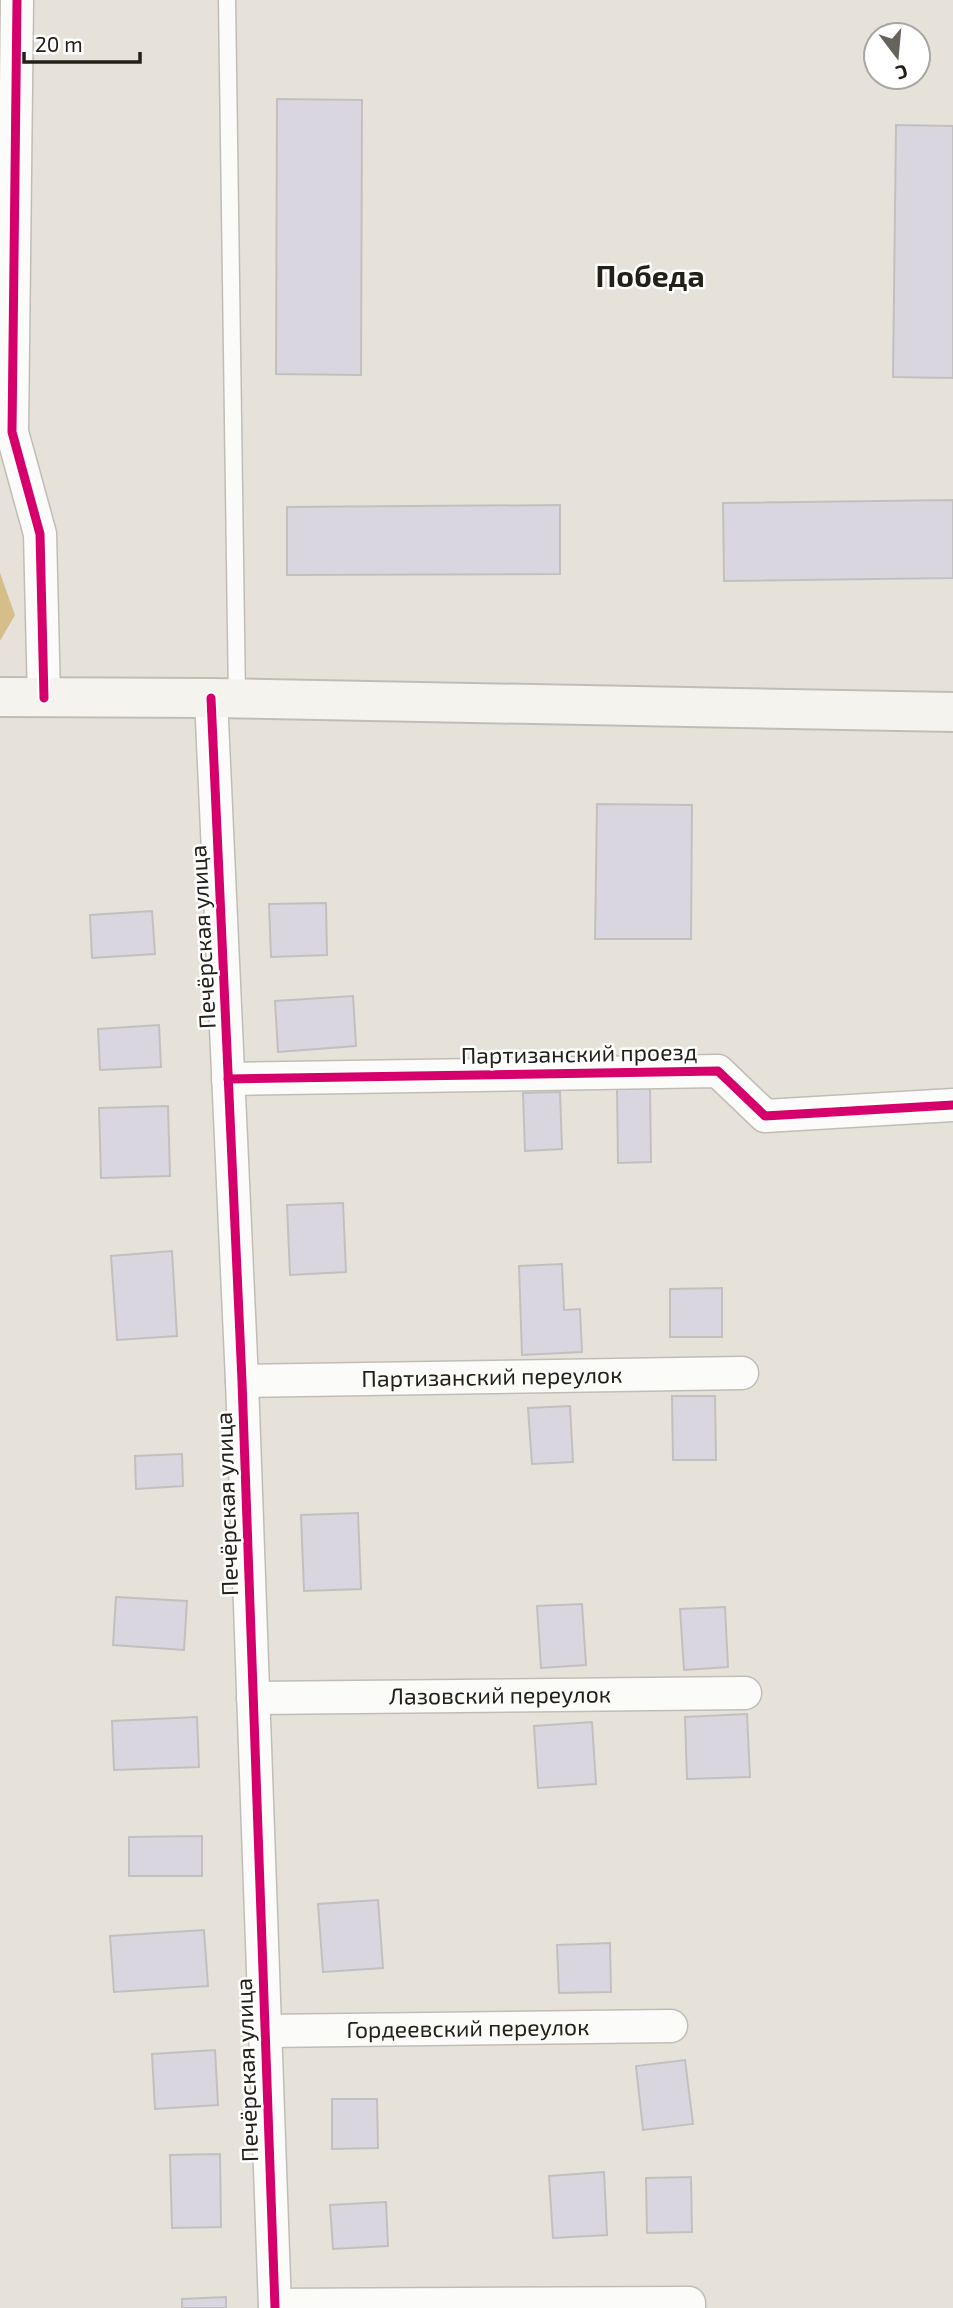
<svg xmlns="http://www.w3.org/2000/svg" width="953" height="2308" viewBox="0 0 953 2308" font-family="'Exo 2',sans-serif">
<style>
.forest{fill:#d6be8a}
.building{fill:#d9d6df;stroke:#c2c0bf;stroke-width:2}
.lines{fill:none;stroke-linecap:round;stroke-linejoin:round}
.service-casing{stroke:#c1bdb6;stroke-width:19}
.minor-casing{stroke:#c1bdb6;stroke-width:35}
.secondary-casing{stroke:#c1bdb6;stroke-width:42}
.service{stroke:#fbfbf9;stroke-width:16}
.minor{stroke:#fbfbf9;stroke-width:32}
.secondary{stroke:#f4f3ed;stroke-width:38}
.cycleway-casing{stroke:#fff;stroke-width:13}
.cycleway{stroke:#d6006c;stroke-width:9}
.labels{text-anchor:middle;stroke-width:5;stroke-linejoin:round;paint-order:stroke}
.street-label{font-size:23px;fill:#23201a;stroke:#fff}
.district-label{font-size:30px;font-weight:bold;fill:#23201a;stroke:#fff}
</style>
<rect width="100%" height="100%" fill="#e6e2d9"/>
<path class="forest" d="M0,573L15,615L0,641Z"/>
<g class="building">
<path d="M277,99L362,100L361,375L276,374Z"/>
<path d="M896,125L953,126V378L893,377Z"/>
<path d="M953,500V578L724,581L723,503Z"/>
<path d="M560,505V574L287,575V507Z"/>
<path d="M597,804L692,805L691,939H595Z"/>
<path d="M326,903L327,955L271,957L269,904Z"/>
<path d="M152,911L155,954L92,958L90,915Z"/>
<path d="M353,996L356,1046L278,1052L275,1001Z"/>
<path d="M159,1025L161,1067L100,1070L98,1029Z"/>
<path d="M650,1088L651,1162L618,1163L617,1089Z"/>
<path d="M560,1092L562,1149L525,1151L523,1093Z"/>
<path d="M168,1106L170,1176L101,1178L99,1108Z"/>
<path d="M343,1203L346,1272L290,1275L287,1205Z"/>
<path d="M172,1251L177,1336L117,1340L111,1256Z"/>
<path d="M562,1264L564,1310L580,1309L582,1352L522,1355L519,1266Z"/>
<path d="M722,1288V1337H670V1289Z"/>
<path d="M672,1396H715L716,1460H673Z"/>
<path d="M570,1406L573,1462L532,1464L528,1408Z"/>
<path d="M182,1454L183,1486L136,1489L135,1456Z"/>
<path d="M358,1513L361,1589L304,1591L301,1515Z"/>
<path d="M116,1597L187,1601L184,1650L113,1645Z"/>
<path d="M582,1604L586,1665L541,1668L537,1606Z"/>
<path d="M725,1607L728,1667L684,1670L680,1609Z"/>
<path d="M747,1714L750,1777L687,1779L685,1717Z"/>
<path d="M197,1717L199,1767L114,1770L112,1721Z"/>
<path d="M592,1722L596,1784L538,1788L534,1726Z"/>
<path d="M202,1836V1876H129V1837Z"/>
<path d="M378,1900L383,1968L323,1972L318,1904Z"/>
<path d="M204,1930L208,1986L114,1992L110,1936Z"/>
<path d="M610,1943L611,1992L559,1993L557,1945Z"/>
<path d="M215,2050L218,2105L155,2109L152,2054Z"/>
<path d="M685,2060L693,2124L643,2130L636,2066Z"/>
<path d="M332,2099H377L378,2148L332,2149Z"/>
<path d="M220,2154L221,2227L172,2228L170,2155Z"/>
<path d="M604,2172L607,2235L553,2238L549,2176Z"/>
<path d="M691,2177L692,2232L647,2233L646,2178Z"/>
<path d="M386,2202L388,2246L333,2249L330,2205Z"/>
<path d="M226,2297V2308H182V2299Z"/>
</g>
<g class="lines">
<g class="service-casing">
<path id="service" d="M227,0L237,700"/>
</g>
<g class="minor-casing">
<g id="minor">
<path d="M17,0L12,432L40,534L44,698"/>
<path d="M211,698L242,1381L275,2308"/>
<path d="M228,1079L718,1071L765,1116L953,1105"/>
<path id="s1" d="M242,1381L742,1373"/>
<path id="s2" d="M253,1698L745,1693"/>
<path id="s3" d="M265,2031L671,2026"/>
<path d="M275,2305L689,2303V2308"/>
</g>
</g>
<g class="secondary-casing">
<path id="secondary" d="M0,697L211,698L953,712"/>
</g>
<use href="#service" class="service"/>
<use href="#minor" class="minor"/>
<use href="#secondary" class="secondary"/>
<g class="cycleway-casing">
<g id="cycleway">
<path d="M17,0L12,432L40,534L44,698"/>
<path d="M211,698L242,1381L275,2308"/>
<path d="M228,1079L718,1071L765,1116L953,1105"/>
</g>
</g>
<use href="#cycleway" class="cycleway"/>
</g>
<g class="labels">
<g class="street-label">
<text transform="translate(203 937) rotate(-93)" y="8">Печёрская улица</text>
<text transform="translate(579 1054) rotate(-1)" y="8">Партизанский проезд</text>
<text dy="8" stroke="none"><textPath href="#s1" startOffset="250">Партизанский переулок</textPath></text>
<text transform="translate(227 1504) rotate(-92)" y="8">Печёрская улица</text>
<text dy="8" stroke="none"><textPath href="#s2" startOffset="247">Лазовский переулок</textPath></text>
<text dy="8" stroke="none"><textPath href="#s3" startOffset="203">Гордеевский переулок</textPath></text>
<text transform="translate(247 2070) rotate(-92)" y="8">Печёрская улица</text>
</g>
<g class="district-label">
<text x="650" y="287">Победа</text>
</g>
</g>
<g transform="translate(897 56) rotate(164)"><circle r="33" fill="#ffffff" stroke="#a7a6a3" stroke-width="2"/>
<path d="M0-5L12 26L0 18L-12 26Z" fill="#67645d"/>
<text y="-10" font-size="19" font-weight="bold" text-anchor="middle" fill="#23201a">С</text>
</g>
<path d="M24 52v10h116v-10" fill="none" stroke="#23201a" stroke-width="3.5"/>
<text x="35" y="52" font-size="21" fill="#23201a" stroke="#ffffff" stroke-width="5" paint-order="stroke">20 m</text>
</svg>
